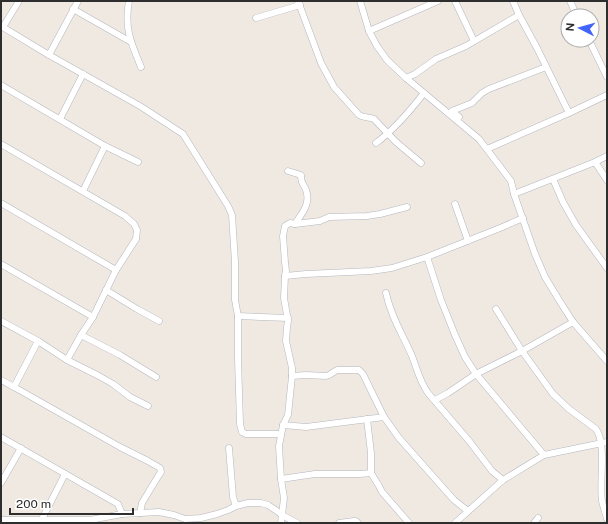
<svg xmlns="http://www.w3.org/2000/svg" width="608" height="524" viewBox="0 0 608 524" font-family="'Public Sans',sans-serif">
<style>
.lines{fill:none;stroke-linecap:round;stroke-linejoin:round}
.minor-casing{stroke:#b4b7c1;stroke-width:7}
.minor{stroke:#fff;stroke-width:6}
</style>
<rect width="100%" height="100%" fill="#efe9e1"/>
<g class="lines">
<g class="minor-casing">
<g id="minor">
<path d="M129,1C124,28 131,43 141,67"/>
<path d="M298,1L321,63L334,87L359,115C364,118 369,117 374,119L396,142L421,163"/>
<path d="M360,1L369,31L377,46L387,60L406,78L479,139L511,181L514,194L535,254L545,277L559,300L573,322L607,361"/>
<path d="M455,1L474,41"/>
<path d="M513,1L519,15L537,48L569,113"/>
<path d="M570,1L577,16"/>
<path d="M73,9L131,42"/>
<path d="M256,18L300,5"/>
<path d="M1,26L49,55L140,106L183,134L228,206L232,215L235,262V300L238,316V359L240,424L242,432L246,434H281"/>
<path d="M3,27L19,1"/>
<path d="M369,31L438,1"/>
<path d="M589,40L607,77"/>
<path d="M49,55L78,1"/>
<path d="M406,78L415,74L436,59L466,46L519,15"/>
<path d="M1,85L105,146L138,162"/>
<path d="M459,117L452,111L472,103L482,93L489,89L546,67"/>
<path d="M60,119L83,74"/>
<path d="M376,143C395,129 410,111 424,93"/>
<path d="M1,144L125,216L134,224L137,230L136,239L116,270L93,317L81,335L67,360"/>
<path d="M487,149L569,113L607,95"/>
<path d="M595,162L607,180"/>
<path d="M288,171L301,175C301,185 303,182 306,190C311,204 302,213 295,224"/>
<path d="M553,179L563,202L576,225L607,268"/>
<path d="M83,191L105,146"/>
<path d="M514,194L595,162L607,156"/>
<path d="M1,203L116,270"/>
<path d="M455,204L468,241"/>
<path d="M427,257L441,300L455,335L465,357L476,374L544,455"/>
<path d="M1,264L93,317"/>
<path d="M285,276L306,274L371,271L392,268L427,257L500,228L523,218"/>
<path d="M106,290L137,309L159,321"/>
<path d="M386,293C391,317 403,335 412,356C417,369 420,382 428,393L470,442L492,471L503,480"/>
<path d="M496,309L522,351L553,394L569,409L596,429C607,445 599,481 602,501C603,507 606,513 607,519"/>
<path d="M238,316L288,318"/>
<path d="M1,321L38,341L67,360L99,376L113,384L130,397L148,406"/>
<path d="M81,335L120,355L156,377"/>
<path d="M292,376L306,375L326,376L329,375L337,370H359L363,374L384,417L399,438L430,473L454,500L468,511"/>
<path d="M1,380L14,387L38,341"/>
<path d="M14,387L120,447L148,461L160,468L161,472L159,475L151,488L142,503L140,513"/>
<path d="M435,400L448,393L476,374L522,351L573,322"/>
<path d="M367,419L371,453V473"/>
<path d="M283,425L306,427L384,417"/>
<path d="M1,437L118,504L122,514"/>
<path d="M229,448L233,497L236,506"/>
<path d="M281,479L315,474H360L371,473L379,486L382,492L409,523"/>
<path d="M1,483L21,448"/>
<path d="M1,520H90L122,514L159,512L174,515L185,519L201,518L217,514L228,510L236,506L248,503H261L268,505L277,511L282,515L297,523"/>
<path d="M41,521L65,474"/>
<path d="M281,523L284,498L281,479L279,446L283,425L288,415L292,376V368L286,341L287,327L288,321L284,298L285,276L286,271L285,262L283,236L285,226L290,223L295,224L320,221L329,217L367,216L380,214L407,207"/>
<path d="M339,523L354,521H356L358,523"/>
<path d="M455,523L503,480L544,455L607,442"/>
<path d="M534,523L538,518"/>
</g>
</g>
<use href="#minor" class="minor"/>
</g>
<rect width="608" height="524" fill="none" stroke="#2e2e2e" stroke-width="4"/>
<g transform="translate(580 28) rotate(276)"><circle r="19" fill="#ffffff" stroke="#ababab"/>
<path d="M0-3L7 15L0 10L-7 15Z" fill="#4264fb"/>
<text y="-6" font-size="11" font-weight="bold" text-anchor="middle" fill="#2e2e2e">N</text>
</g>
<path d="M10 508v6h123v-6" fill="none" stroke="#2e2e2e" stroke-width="2"/>
<text x="16" y="508" font-size="12" fill="#2e2e2e" stroke="#ffffff" stroke-width="3" paint-order="stroke">200 m</text>
</svg>
